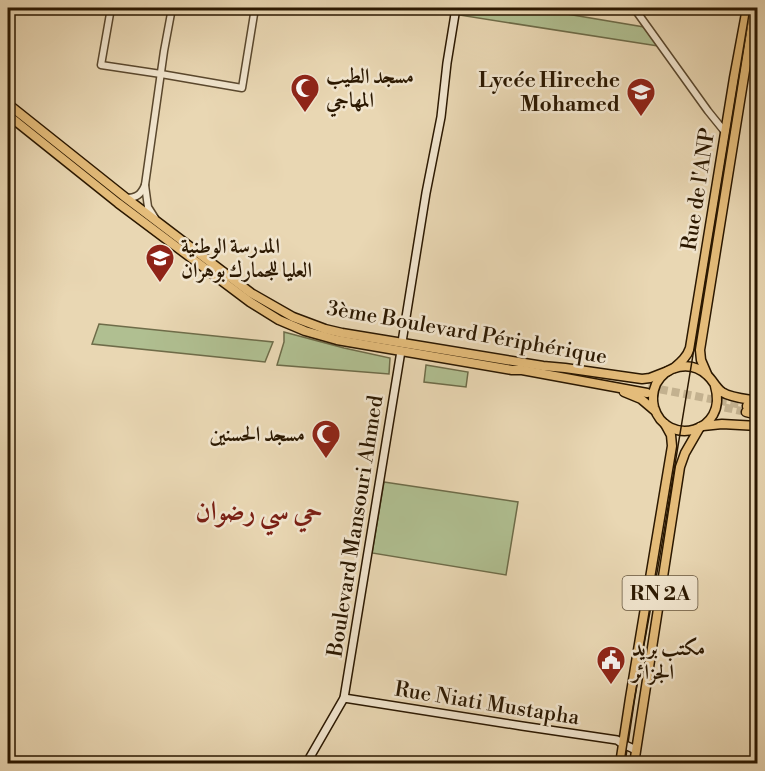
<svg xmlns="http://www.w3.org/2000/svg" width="765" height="771" viewBox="0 0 765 771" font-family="'Libre Bodoni',Amiri,serif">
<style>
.green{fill:#b0bf91;stroke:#6e6c49;stroke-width:1.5}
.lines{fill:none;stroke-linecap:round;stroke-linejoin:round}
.trunk-tunnel{stroke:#c3b18f;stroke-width:8;stroke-dasharray:8 4;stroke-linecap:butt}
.tertiary-casing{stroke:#5a482e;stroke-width:9}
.secondary-casing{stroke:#2b1801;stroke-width:10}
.primary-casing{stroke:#2b1801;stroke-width:11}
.trunk-casing{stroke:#2b1801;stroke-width:11}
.tertiary{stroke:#f1e5ce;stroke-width:6}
.secondary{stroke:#f1e5ce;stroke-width:7}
.primary{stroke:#e4bc7a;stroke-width:8}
.trunk{stroke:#e4bc7a;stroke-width:8}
.tram{stroke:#2b1801;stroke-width:1.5}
.labels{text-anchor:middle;stroke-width:5;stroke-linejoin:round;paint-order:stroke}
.shield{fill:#f1e5ce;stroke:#66563e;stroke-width:1.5}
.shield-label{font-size:20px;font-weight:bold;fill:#2b1801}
.poi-label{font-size:21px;font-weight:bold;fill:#2b1801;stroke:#f1e5ce;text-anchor:start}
.street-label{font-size:21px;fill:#2b1801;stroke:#f1e5ce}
.district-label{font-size:27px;font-weight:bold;fill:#7a1f14;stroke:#f1e5ce}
</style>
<rect width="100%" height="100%" fill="#e9d7b3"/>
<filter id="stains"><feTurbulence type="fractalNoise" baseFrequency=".00333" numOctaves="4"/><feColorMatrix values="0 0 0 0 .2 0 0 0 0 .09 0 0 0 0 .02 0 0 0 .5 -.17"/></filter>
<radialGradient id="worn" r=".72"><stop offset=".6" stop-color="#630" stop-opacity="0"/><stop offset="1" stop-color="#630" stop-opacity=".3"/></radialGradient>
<g class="green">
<path d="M461,8H531L644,27L658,46L459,15Z"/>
<path d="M99,324L273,342L265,362L92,344Z"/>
<path d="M284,332L344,348L390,358L389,374L277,365L284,342Z"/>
<path d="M426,365L468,372L466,387L424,382Z"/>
<path d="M384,482L518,502L506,575L372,553Z"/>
</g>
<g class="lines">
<g class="trunk-tunnel">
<path d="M648,387L747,406"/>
<path d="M713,405L746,412"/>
</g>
<g class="tertiary-casing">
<g id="tertiary">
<path d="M111,8L101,65L161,74L242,88L255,8"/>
<path d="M634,8L708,111L725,132"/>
<path d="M145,185L148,207L155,218"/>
<path d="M126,198C136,198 141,195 145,185L164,51L172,8"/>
</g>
</g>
<g class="secondary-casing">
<g id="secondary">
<path d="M402,342L426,193L441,117L447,63L456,8"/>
<path d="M344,698L522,726L617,740L623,744L636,750"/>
<path d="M306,764L344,698L401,351"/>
</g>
</g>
<g class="primary-casing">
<g id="primary">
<path d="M674,368C681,362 687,357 690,348L734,78L747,8"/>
<path d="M707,374L701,360L700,350L755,8"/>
<path d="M620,764L630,698L672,446L671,435L665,424"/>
<path d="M634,764L680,467L685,453L700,427"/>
</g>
</g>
<g class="trunk-casing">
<g id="trunk">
<path d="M8,104L126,198L251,293L293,317L325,329L342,333L543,366L565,368L642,379L650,378L668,371"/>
<path d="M8,115L118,203L250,302L279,320L305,331L337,340L512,370H522L647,393"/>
<path d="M715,386C729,433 666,448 654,407C652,399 653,391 656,384C666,365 691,360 707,375C713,380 715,387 722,392C731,398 747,399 758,401"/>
<path d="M624,392L641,399L654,410"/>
<path d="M747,406L758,408"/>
<path d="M746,412L758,415"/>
<path d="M703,426L722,424L758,426"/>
</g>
</g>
<use href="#tertiary" class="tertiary"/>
<use href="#secondary" class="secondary"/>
<use href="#primary" class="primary"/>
<use href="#trunk" class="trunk"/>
<path class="tram" d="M624,764C636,680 654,597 667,513C695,345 722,176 750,8"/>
</g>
<defs>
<g id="mosque-pin" transform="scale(1.5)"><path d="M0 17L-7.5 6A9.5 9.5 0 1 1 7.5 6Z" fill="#8f2418" stroke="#f1e5ce"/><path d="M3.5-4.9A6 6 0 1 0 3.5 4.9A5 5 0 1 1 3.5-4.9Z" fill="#fff"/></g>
<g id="school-pin" transform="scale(1.5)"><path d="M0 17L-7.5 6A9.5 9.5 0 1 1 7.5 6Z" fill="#8f2418" stroke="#f1e5ce"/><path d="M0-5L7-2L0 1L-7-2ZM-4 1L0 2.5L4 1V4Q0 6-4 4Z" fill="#fff"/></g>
<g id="university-pin" transform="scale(1.5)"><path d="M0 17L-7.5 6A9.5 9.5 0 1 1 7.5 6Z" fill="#8f2418" stroke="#f1e5ce"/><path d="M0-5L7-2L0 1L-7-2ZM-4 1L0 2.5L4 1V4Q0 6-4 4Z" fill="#fff"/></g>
<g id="civic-pin" transform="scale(1.5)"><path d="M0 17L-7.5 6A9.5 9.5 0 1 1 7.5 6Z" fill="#8f2418" stroke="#f1e5ce"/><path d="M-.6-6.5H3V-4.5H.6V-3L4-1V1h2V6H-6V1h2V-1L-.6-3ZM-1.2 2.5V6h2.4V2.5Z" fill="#fff"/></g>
</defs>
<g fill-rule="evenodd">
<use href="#mosque-pin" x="305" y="88"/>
<use href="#school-pin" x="641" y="92"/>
<use href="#university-pin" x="160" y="258"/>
<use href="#mosque-pin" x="326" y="434"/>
<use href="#civic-pin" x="611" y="660"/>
</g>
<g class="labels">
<rect class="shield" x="622.5" y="576" width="75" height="34" rx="4.5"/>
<g class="shield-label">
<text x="660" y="600">RN 2A</text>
</g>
<g class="poi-label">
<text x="326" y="83">مسجد الطيب<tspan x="326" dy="24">المهاجي</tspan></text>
<text x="620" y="87" text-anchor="end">Lycée Hireche<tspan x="620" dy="24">Mohamed</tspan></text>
<text x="181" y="253">المدرسة الوطنية<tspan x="181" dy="24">العليا للجمارك بوهران</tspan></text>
<text x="305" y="441" text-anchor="end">مسجد الحسنين</text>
<text x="632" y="655">مكتب بريد<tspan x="632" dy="24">الجزائر</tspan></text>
</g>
<g class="street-label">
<text transform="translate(698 189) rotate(-81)" y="7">Rue de l'ANP</text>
<text transform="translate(467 332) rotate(10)" y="7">3ème Boulevard Périphérique</text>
<text transform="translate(355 526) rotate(-81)" y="7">Boulevard Mansouri Ahmed</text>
<text transform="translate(487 703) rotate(9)" y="7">Rue Niati Mustapha</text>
</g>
<g class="district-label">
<text x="259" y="520">حي سي رضوان</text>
</g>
</g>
<rect width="765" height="771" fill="none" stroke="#e9d7b3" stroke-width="30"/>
<rect x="9" y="9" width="747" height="753" fill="none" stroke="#2b1801" stroke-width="3"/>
<rect x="15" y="15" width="735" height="741" fill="none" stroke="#2b1801" stroke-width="1.5"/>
<rect width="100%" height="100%" filter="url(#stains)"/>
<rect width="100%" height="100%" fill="url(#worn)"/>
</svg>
